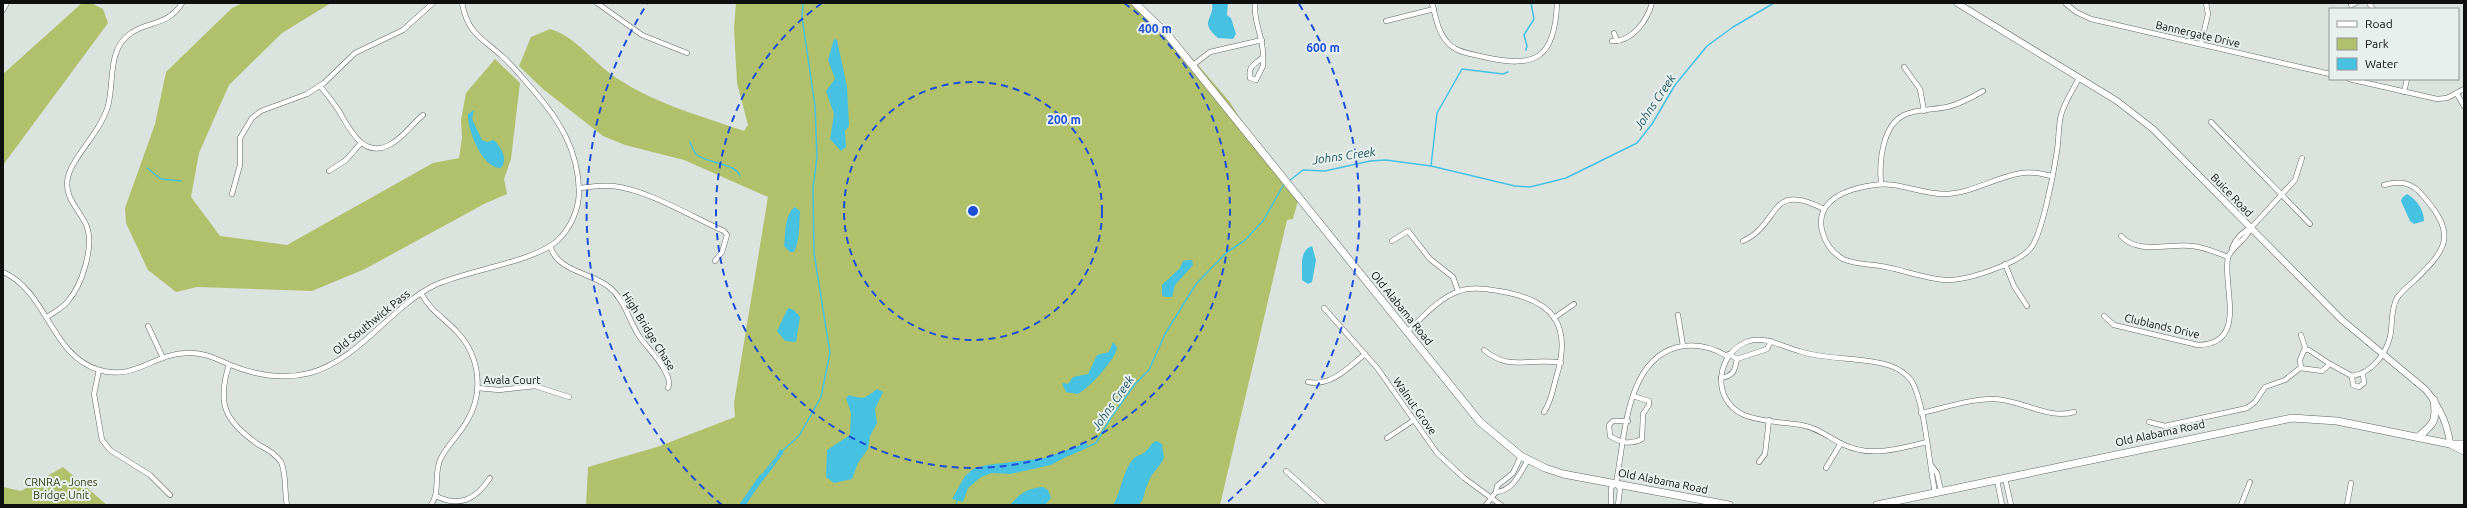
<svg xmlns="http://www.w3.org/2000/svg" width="2467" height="508" viewBox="0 0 2467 508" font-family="Ubuntu,sans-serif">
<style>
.green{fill:#b1c06a}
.water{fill:#46c1e2}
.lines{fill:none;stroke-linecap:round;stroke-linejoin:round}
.stream{stroke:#46c1e2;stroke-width:1.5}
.minor-casing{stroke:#616865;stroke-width:5.5}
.tertiary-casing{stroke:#616865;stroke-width:7}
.secondary-casing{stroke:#616865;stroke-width:8}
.minor{stroke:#fff;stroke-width:4.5}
.tertiary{stroke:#fff;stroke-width:6}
.secondary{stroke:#fff;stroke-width:7}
.ring{fill:none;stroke:#1d4ed8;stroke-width:2;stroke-dasharray:7 5}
.labels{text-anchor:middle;stroke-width:4;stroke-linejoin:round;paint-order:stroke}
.street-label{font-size:11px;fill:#0d100f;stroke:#e8f0ed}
.park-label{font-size:11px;fill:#383e18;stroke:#e8f0ed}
.water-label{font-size:12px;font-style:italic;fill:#215462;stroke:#e8f0ed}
.centre{fill:#1d4ed8;stroke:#e8f0ed;stroke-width:2}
.ring-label{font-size:12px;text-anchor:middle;font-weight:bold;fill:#1d4ed8;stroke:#e8f0ed;stroke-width:4;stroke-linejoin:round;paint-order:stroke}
</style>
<rect width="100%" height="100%" fill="#dbe3df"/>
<g class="green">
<path d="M82,3H91L103,9L108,23L3,165V74Z"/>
<path d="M243,3H331L282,33L229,85L199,153L191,197L220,236L287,245L433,163L459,158L462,138L461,120L466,93L495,59L520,83L511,159L504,179L507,194L484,204L365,269L312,291L197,287L176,292L148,270L126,223L125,208L155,124L166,72L232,8Z"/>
<path d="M736,3H1131L1148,14L1192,58L1229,101L1267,160L1300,193L1293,219L1287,220L1220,505H586L588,467L657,447L735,417L734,403L768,197L684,160L625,145L603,136L543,89L519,66L531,37L550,29C577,37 594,64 618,79C656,104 701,116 744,131L748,125L737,83L734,28Z"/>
<path d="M63,467L107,505H3V487L21,491Z"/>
</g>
<g class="water">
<path d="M1212,3H1228L1227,15L1231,18L1236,34L1233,39L1218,38C1198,21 1215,19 1212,3Z"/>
<path d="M834,39L837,40L847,87L849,126L845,131L846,147L841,151L830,139L834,114L826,91L835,79L828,60Z"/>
<path d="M474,110L472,119L482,140L487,142L494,140C500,146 509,159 501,168C482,169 467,129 468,114Z"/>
<path d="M2407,194C2417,200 2424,210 2424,221L2414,224L2410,221L2401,201L2402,198Z"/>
<path d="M795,207L800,211C799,224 800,241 794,252H790L784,246C786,233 784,215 795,207Z"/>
<path d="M1312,246L1316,260L1312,282L1308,284L1302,280C1303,269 1298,251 1312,246Z"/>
<path d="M1188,260H1192L1193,265L1175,285L1172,297H1165L1162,295V285L1180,268L1183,261Z"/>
<path d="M788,308L794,310L800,317L796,342L785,341L777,331Z"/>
<path d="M1113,342L1117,347C1117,358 1089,388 1078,394L1066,392L1062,383L1068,384L1073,377L1088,374L1097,355L1109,352Z"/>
<path d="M877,389L883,392L875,409L877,423L870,436L868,449L858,463L852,479L834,483L826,477L827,450L850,435L851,413L846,398L849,395C865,400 865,398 877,389Z"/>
<path d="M1157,441L1162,444L1164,458C1161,465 1154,471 1150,478C1137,508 1151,505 1113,505C1122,491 1122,470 1135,457C1139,455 1144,454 1146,451C1151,447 1150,443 1157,441Z"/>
<path d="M1086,443L1088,445L1051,465L1010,474L992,473L981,477L968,488L963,502L952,499L965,476L973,469L987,465L1045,458Z"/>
<path d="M780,449L784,452C772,470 757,486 746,505H739L759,476L772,465Z"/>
<path d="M1043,487L1048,490L1051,498L1045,505H1010C1019,494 1027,488 1043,487Z"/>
</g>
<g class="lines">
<g class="stream">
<path d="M1526,50L1527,46L1524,35L1534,19L1531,3"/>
<path d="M690,142C692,146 693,151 696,154C707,164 736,163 740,176"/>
<path d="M1431,166L1437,113L1462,69L1503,74L1508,72"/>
<path d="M147,168L161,179L181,181"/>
<path d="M1289,181L1303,170L1325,171L1370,161L1386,160L1431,166L1515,186L1530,187L1566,178L1637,143L1652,124L1675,85L1707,46L1733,27L1774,3"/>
<path d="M782,451L799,436L821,397L830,353L814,253L813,188L817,157L815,106L802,17L803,3"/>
<path d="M1069,455L1096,443L1110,419L1135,384L1149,370L1165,334L1196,284L1227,252L1244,241L1263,221L1284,184"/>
<path d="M765,471L775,459"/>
<path d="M956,505L958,499"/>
</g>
<g class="minor-casing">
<g id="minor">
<path d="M597,3L642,35L687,53"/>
<path d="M1255,3C1253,22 1264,38 1263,57C1255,65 1248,65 1250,78L1256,80L1263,66V57"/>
<path d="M1432,3C1436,18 1438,34 1450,45C1459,53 1473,54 1484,57C1536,69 1555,58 1557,3"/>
<path d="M2065,3L2076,12L2091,19L2330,74"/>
<path d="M2369,3L2373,9"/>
<path d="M2351,5L2356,3"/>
<path d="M3,10L7,3"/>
<path d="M1386,21L1434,9"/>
<path d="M1614,33L1617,41"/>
<path d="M1612,41C1632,42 1647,21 1652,3"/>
<path d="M2201,44L2208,14L2206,3"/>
<path d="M1193,65L1210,52L1262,40"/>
<path d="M1904,67L1920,89L1924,111"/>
<path d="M2349,79L2437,99L2447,98L2464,89"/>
<path d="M320,86C327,94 333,102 339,111C350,130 364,160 391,144C404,137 412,124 423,115"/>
<path d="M2404,92L2407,79"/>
<path d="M2457,94L2464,106"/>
<path d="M2211,122L2310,224"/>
<path d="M329,171L346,160L360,144"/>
<path d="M2052,176C2042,174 2032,171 2022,173C1995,177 1971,194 1944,194C1920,194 1897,181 1874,185C1860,187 1840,192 1830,202C1812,219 1824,248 1843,259C1856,265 1873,264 1886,267C1906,271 1926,279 1946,280C1966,281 2017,264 2030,249C2042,236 2054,171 2057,151C2059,139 2058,127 2061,115C2065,101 2073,90 2079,78"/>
<path d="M1881,184C1879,162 1882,126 1904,115C1916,109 1933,110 1947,107C1960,104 1971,98 1983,91"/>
<path d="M579,188C590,187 602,185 613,186C648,190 692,217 724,231L727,235L722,252L715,261"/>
<path d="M232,194L240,165V138L252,118L261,111L307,94L324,83L355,53L403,30L433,3"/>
<path d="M2121,236C2138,255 2170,243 2192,246C2205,247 2217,253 2228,257"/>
<path d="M1392,241L1408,231L1430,259L1453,277L1458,291"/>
<path d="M1743,241C1781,224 1768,180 1824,209"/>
<path d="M550,246C558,272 590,272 609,287C625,300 628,319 639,336C648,349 660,359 666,373C669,378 670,383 668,388"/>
<path d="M2232,248C2236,238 2241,232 2251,228"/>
<path d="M2005,264L2014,286L2027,306"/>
<path d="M3,272C48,292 50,355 99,370C135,381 154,353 188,353C203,352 215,358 228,364C254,375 282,380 310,373C360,359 389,308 435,285C468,270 533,262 557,241C571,228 579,209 579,191C578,150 560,121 534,91C524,80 514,67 503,57C481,37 468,34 462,3"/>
<path d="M421,293C430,311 446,319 458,333C480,357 484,393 467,421C460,434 448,444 441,458C433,473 441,491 431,505"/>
<path d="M1324,308L1378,369L1437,453L1464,478L1501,505"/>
<path d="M1678,315L1683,346"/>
<path d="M2104,316L2114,325L2198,345C2249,344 2222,287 2228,257C2234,245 2246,240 2251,228L2295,180L2302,158"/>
<path d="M47,317C54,312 63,308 68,301C82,285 94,247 87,227C80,209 63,198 68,177C73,156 100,133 108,106C114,84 108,54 126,37C144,20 167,28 182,3"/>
<path d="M1554,318L1574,304"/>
<path d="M148,326L163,358"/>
<path d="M1407,332C1422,318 1438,299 1457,292C1470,286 1486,289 1499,291C1553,300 1573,324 1556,378C1553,389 1551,402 1544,412"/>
<path d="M2301,335L2306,350"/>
<path d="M1484,350C1510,372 1530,357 1561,363"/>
<path d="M1737,359L1767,349L1771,341"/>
<path d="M229,365C216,405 226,422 259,445C267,449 276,454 281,462C287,475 284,492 287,505"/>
<path d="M2301,368L2300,360L2304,350H2309L2330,364"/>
<path d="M99,370L94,394L102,440L110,450L150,475L170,495"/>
<path d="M2352,376L2353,385L2359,387L2364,383L2363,374"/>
<path d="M1721,378C1733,376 1735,371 1737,359L1729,354"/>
<path d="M1308,382C1331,387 1349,367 1365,354"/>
<path d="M478,388L499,390L535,386L569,397"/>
<path d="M1921,413C1944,408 1969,399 1993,399C2020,399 2048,420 2074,412"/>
<path d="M1628,421H1613L1609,425L1610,436C1621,443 1630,445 1642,439L1643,414L1649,405V401L1633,396"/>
<path d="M2149,422L2165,426L2247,408L2255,402L2265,387L2285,380L2300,368L2322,371L2330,364L2352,376C2371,373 2385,356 2390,337C2393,324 2390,311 2397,298C2401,292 2408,286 2414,281C2447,249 2457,235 2424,197C2413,183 2402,180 2384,185"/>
<path d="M1387,438L1414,420"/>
<path d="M1927,442C1897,449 1871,458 1842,444C1828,437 1816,427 1801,425C1783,422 1761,422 1744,415C1710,400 1716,352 1749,341C1766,336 1783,347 1799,351C1828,361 1863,356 1891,366C1899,369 1906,374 1911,380C1925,402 1929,465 1935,492"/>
<path d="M1759,462L1765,454L1769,420"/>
<path d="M1931,465L1937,473L1941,491"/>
<path d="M1826,468L1841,443"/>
<path d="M1286,471L1324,505"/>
<path d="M2005,478L2011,505"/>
<path d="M1997,480L2002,505"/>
<path d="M1616,483C1625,439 1625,360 1678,347C1696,343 1712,347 1727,356"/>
<path d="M1617,484L1620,489L1618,505"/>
<path d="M1496,492C1513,491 1520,473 1528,460"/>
<path d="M436,496C460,508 476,499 490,478"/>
<path d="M1486,505L1496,492L1497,486L1513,473L1521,456"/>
<path d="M1611,505V488L1616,483"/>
<path d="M2241,505L2250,482"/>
<path d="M2347,505L2351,483"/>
</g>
</g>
<g class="tertiary-casing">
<path id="tertiary" d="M1957,3L2117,101L2153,129L2342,320L2426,390C2438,405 2448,424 2450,444"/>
</g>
<g class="secondary-casing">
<g id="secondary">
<path d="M1135,3L1167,34L1480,422L1521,456L1545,468L1563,474L1729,505"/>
<path d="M2418,437C2434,424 2437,421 2434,400"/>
<path d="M2452,445L2464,451"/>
<path d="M1877,505L2292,418L2337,421L2450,444H2464"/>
</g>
</g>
<use href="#minor" class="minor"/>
<use href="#tertiary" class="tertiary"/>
<use href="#secondary" class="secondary"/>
</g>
<g class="ring">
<circle cx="973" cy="211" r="129"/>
<path d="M1124 3A257 257 0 1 1 822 3"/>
<path d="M722 505A386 386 0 0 1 647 4M1299 4A386 386 0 0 1 1224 505"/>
</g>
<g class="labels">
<g class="street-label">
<text transform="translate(2198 34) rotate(13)" y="4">Bannergate Drive</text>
<text transform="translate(2232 195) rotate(46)" y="4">Buice Road</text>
<text transform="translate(1402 308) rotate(51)" y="4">Old Alabama Road</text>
<text transform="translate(371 322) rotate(-39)" y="4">Old Southwick Pass</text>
<text transform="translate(2162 326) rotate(13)" y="4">Clublands Drive</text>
<text transform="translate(649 331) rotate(58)" y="4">High Bridge Chase</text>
<text x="512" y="384">Avala Court</text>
<text transform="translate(1415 406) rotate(55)" y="4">Walnut Grove</text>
<text transform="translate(2160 433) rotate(-12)" y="4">Old Alabama Road</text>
<text transform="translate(1663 481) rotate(11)" y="4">Old Alabama Road</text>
</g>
<g class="park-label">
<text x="61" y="486">CRNRA - Jones<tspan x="61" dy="13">Bridge Unit</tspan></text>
</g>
<g class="water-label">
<text transform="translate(1655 102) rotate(-56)" y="4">Johns Creek</text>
<text transform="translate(1344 156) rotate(-8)" y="4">Johns Creek</text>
<text transform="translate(1113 403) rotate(-55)" y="4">Johns Creek</text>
</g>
</g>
<circle cx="973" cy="211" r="6" class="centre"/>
<g class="ring-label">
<text x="1155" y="33">400 m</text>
<text x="1323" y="52">600 m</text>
<text x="1064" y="124">200 m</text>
</g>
<rect width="2467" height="508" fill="none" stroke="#0d100f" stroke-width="8"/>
<rect x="2329" y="8" width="130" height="72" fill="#e8f0ed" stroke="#909694"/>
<rect x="2337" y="21" width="20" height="6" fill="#ffffff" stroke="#909694"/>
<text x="2365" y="28" font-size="12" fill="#0d100f">Road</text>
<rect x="2337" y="38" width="20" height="12" fill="#b1c06a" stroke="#909694"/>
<text x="2365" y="48" font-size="12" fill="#0d100f">Park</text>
<rect x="2337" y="58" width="20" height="12" fill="#46c1e2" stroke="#909694"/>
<text x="2365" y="68" font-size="12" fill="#0d100f">Water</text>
</svg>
